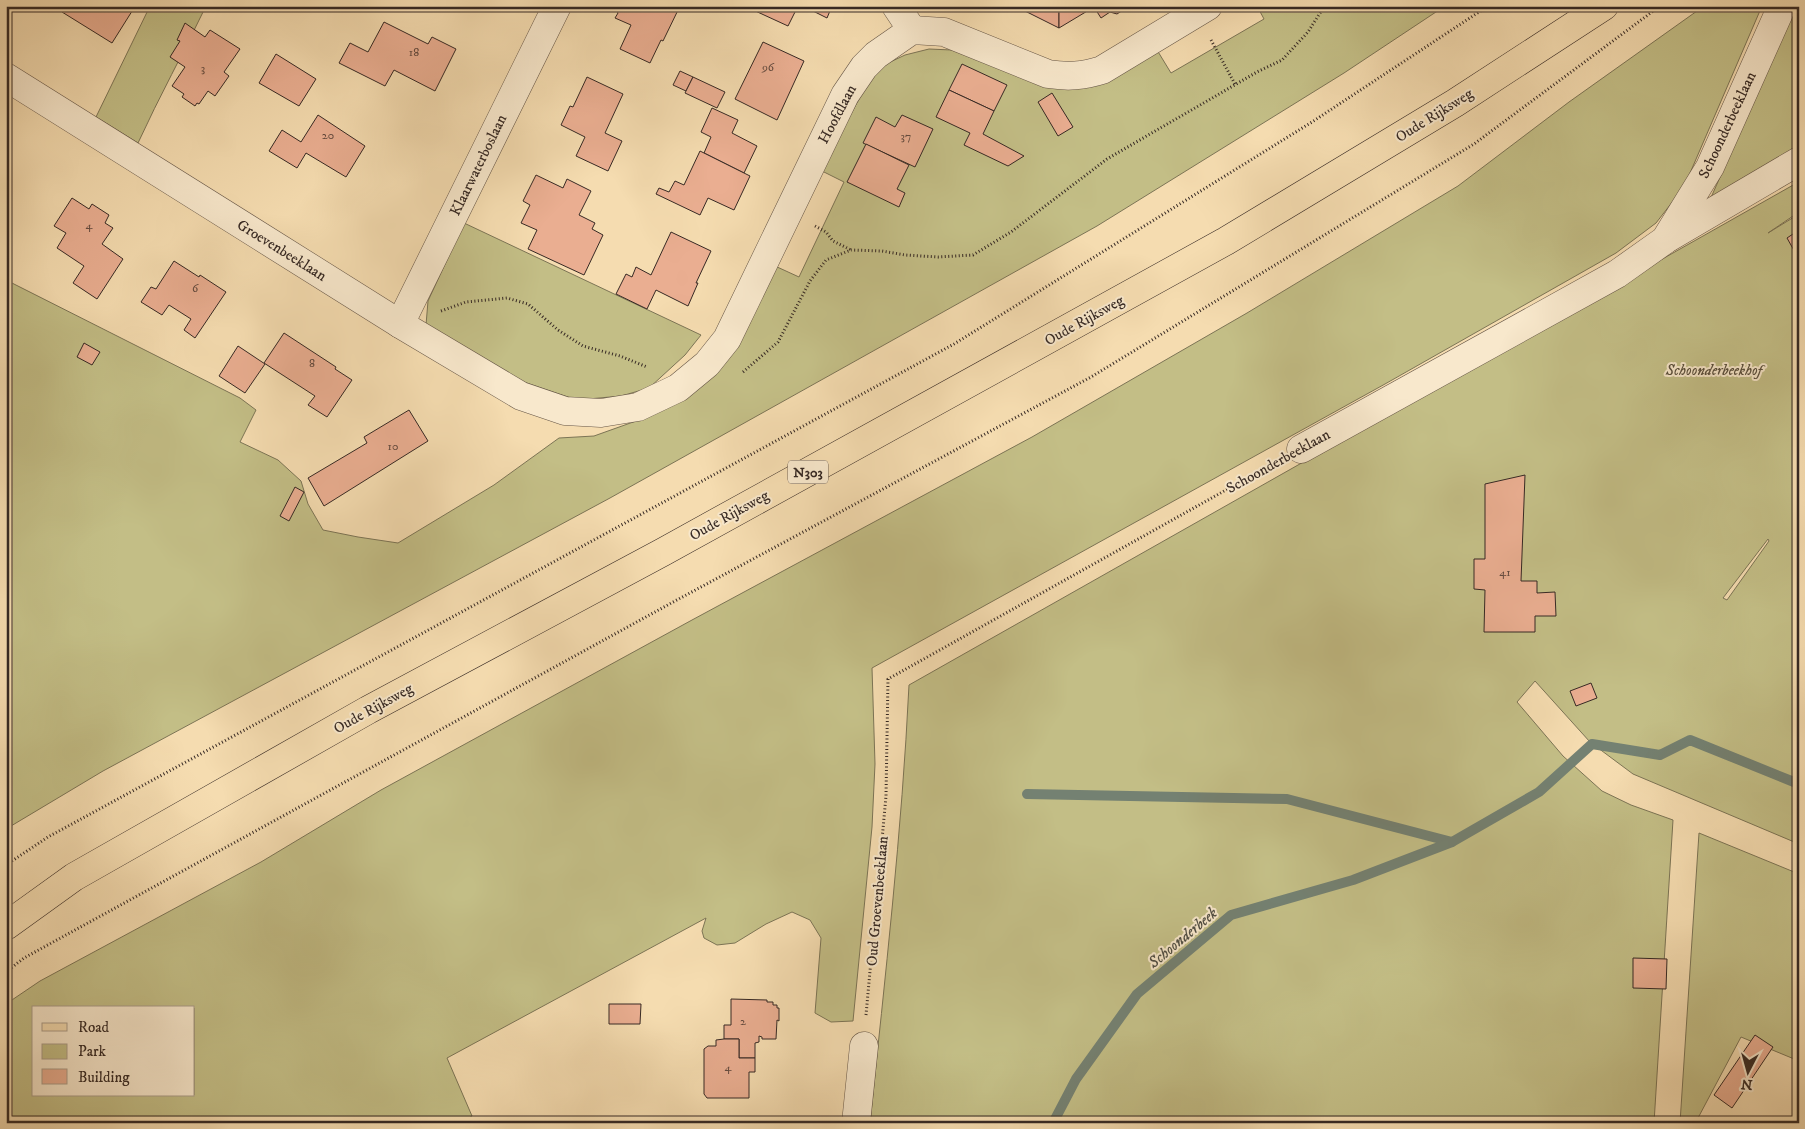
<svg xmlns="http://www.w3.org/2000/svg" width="1805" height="1129" viewBox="0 0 1805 1129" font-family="'IM FELL DW Pica',serif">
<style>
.green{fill:#c3be86;stroke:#7c7455;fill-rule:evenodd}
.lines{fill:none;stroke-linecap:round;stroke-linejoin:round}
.stream{stroke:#748172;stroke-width:10}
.building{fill:#eaae91;stroke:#362924}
.minor-casing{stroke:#665647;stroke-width:29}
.major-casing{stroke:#362924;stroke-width:29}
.path{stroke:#362924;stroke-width:3;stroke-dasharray:1 2.5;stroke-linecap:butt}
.minor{stroke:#f8e8cc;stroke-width:28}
.major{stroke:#f5dcb0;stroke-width:28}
.labels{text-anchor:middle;stroke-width:4;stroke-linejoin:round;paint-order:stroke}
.number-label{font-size:12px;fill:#634a3f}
.shield{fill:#f8e8cc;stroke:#706256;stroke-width:1}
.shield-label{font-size:14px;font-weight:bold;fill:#362924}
.street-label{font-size:15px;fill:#362924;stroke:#f8e8cc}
.park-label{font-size:15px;font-style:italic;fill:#594e3c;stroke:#f8e8cc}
.water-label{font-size:16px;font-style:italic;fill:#504e44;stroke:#f8e8cc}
</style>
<rect width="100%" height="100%" fill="#f5dcb0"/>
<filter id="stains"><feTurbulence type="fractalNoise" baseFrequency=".004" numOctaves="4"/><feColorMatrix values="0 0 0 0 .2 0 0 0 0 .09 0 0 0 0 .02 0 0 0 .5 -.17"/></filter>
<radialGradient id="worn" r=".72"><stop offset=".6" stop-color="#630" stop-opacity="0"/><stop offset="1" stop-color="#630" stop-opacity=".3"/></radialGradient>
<g class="green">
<path d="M150,6H206C184,52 159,97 138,143L96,117Z"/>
<path d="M1257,6H1445L1344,73L1097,226L610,498L103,771L6,829V280L240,398L256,410L240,442L278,460L301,481L308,504L323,530L358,537L398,543L494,485L559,438L594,436L636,421L671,406L775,266L799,277L844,182L820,170L869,81L886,64L905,55L929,49L952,50L1050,87L1157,50L1171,73L1264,19Z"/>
<path d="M1704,6H1762L1684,187L1656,223L1616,253L1385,384L872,668L875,764L872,827L853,1021L831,1022L815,1013L821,938L810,920L792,912L766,924L735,943L717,945L704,938L702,931L706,918L447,1058L472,1116L461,1123H6V1004L40,981L261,862L381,790L692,620L1032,437L1247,313L1458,186L1569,102ZM34,1008H194V1095H34Z"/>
<path d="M1796,6H1799V212L1768,233L1799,214V844L1633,774L1590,742L1535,681L1517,702L1563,756L1602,791L1631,805L1673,820L1654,1123H870C885,977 902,831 909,685L1795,184L1776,164L1709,202ZM1768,539L1769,541L1727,600L1723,598Z"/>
<path d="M464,223L701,335L685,355L649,388L621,396L577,400L524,382L426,325L428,301Z"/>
<path d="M1699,833L1799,874V1061L1741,1037L1698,1118L1706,1123H1680Z"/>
</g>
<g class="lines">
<g class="stream">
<path d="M1027,794L1287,799L1452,842"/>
<path d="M1053,1123L1076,1079L1137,994L1231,915L1353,880L1452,842L1539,792L1592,744L1660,755L1690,740L1799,784"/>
</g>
</g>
<g class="building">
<path d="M65,6H131L134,8L112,43L62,12Z"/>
<path d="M614,6H680L663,41L661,40L650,63L620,49L631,25L615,18L618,13Z"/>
<path d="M752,6H798L788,26L751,9Z"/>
<path d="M803,6H832L827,18Z"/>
<path d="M1015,6H1059V28Z"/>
<path d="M1059,6H1125L1126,8L1117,14L1110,12L1101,18L1094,7L1059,28Z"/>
<path d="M384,22L428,44L432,37L456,49L435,91L394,70L385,86L339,63L350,43L368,52Z"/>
<path d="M185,23L205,37L210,30L240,49L224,72L229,76L215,96L208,91L199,104L197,103L195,106L182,97L184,94L172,86L185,67L170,57L180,41L177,40Z"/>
<path d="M763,42L804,61L777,120L735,99Z"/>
<path d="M276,54L316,79L299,106L259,83Z"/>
<path d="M962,64L1007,85L994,111L949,90Z"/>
<path d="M680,71L693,77L686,91L673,85Z"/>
<path d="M587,77L623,94L605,133L622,141L608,171L576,156L585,137L561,125L570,106L573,107Z"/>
<path d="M693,77L725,92L717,108L685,93Z"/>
<path d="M949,90L994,111L983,134L1024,156L1008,166L964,145L970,133L936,117Z"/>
<path d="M1052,93L1073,127L1058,136L1038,102Z"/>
<path d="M712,108L738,120L732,133L757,146L744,173L704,153L711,137L701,132Z"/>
<path d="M318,115L365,146L346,177L306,153L297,168L269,151L282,130L301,142Z"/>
<path d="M902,115L933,129L915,167L863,143L876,117L895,127Z"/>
<path d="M866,144L909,165L897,189L905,193L899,207L847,182Z"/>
<path d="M700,151L750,176L734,210L708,198L700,215L656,194L659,188L669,192L675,181L684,185Z"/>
<path d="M536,175L563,188L567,179L591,191L579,215L595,223L592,229L603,235L584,275L528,249L537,230L521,223L530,205L523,201Z"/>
<path d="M72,198L89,209L92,204L109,215L105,223L113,228L102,244L123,259L97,299L73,283L84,266L57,248L66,233L54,226Z"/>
<path d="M1799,230V252L1796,254L1787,238Z"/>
<path d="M671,232L711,251L696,283H698L688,306L656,290L647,309L616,294L626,274L632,277L636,267L651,275Z"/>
<path d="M174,261L199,277L200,275L226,292L195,338L184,330L191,319L169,305L162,315L141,302L151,287L156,289Z"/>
<path d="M284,333L336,367L335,369L352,380L327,417L308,405L315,396L264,363Z"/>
<path d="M84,343L100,352L92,365L77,357Z"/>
<path d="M238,346L265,364L245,393L219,376Z"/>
<path d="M409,410L428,441L324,506L308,478L367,443L364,437Z"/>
<path d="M1525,475L1521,581H1537V593L1555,592L1556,616H1535V632H1484L1485,590L1474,589V559H1485V484Z"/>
<path d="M295,487L304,492L289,521L280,516Z"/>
<path d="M1591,683L1597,698L1576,706L1570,691Z"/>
<path d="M1633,958L1667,959L1666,989L1633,988Z"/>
<path d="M731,999L767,1000V1002H773V1005H777V1008H779V1021L777,1020L776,1039H762V1037L759,1036V1042L755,1043V1058H739V1039H724V1025H731Z"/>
<path d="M609,1004H641L640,1024H609Z"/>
<path d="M1755,1035L1773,1047L1732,1108L1714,1095Z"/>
<path d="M724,1039H739V1058H755V1072H749V1098H707L704,1094V1049L708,1046H716V1040Z"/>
</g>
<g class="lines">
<g class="minor-casing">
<g id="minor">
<path d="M896,6L912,30"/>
<path d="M6,77L400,324L521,396L565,411L601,413L638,407L678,388L707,364L727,339L845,95L864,67L876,55L912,30L944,32L1048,74C1068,77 1083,76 1102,70L1208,6"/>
<path d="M1668,238L1799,161"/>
<path d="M400,324L557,6"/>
<path d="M1301,449L1617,274L1665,240L1710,167L1782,6"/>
<path d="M856,1123L864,1046"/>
</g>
</g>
<g class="major-casing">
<path id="major" d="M6,926L74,877L368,710L663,552L1226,241L1455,103L1604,6"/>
</g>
<g class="path">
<path d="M1211,40L1236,86"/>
<path d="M815,226L826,232L833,241L851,250"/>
<path d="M441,311L466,302L507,298L528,304L558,330L583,346L620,356L647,367"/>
<path d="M743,372L778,342L810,281L826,260L851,250L882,251L905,255L938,257L973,255L1011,232L1107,159L1257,72L1282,60L1308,32L1320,13L1327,6"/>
<path d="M6,865L48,837L954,344L1312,122L1488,6"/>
<path d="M6,972L24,958L675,601L1091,377L1474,144L1660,6"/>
<path d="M866,1015L886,796L888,679L1276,462"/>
</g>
<use href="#minor" class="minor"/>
<use href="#major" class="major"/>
</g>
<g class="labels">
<g class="number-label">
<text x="414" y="56">18</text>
<text x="768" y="71">96</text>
<text x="203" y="72">3</text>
<text x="328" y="139">20</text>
<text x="906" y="140">37</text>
<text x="89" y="229">4</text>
<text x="195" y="292">6</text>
<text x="312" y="367">8</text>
<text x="393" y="450">10</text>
<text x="1505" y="576">41</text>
<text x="743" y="1025">2</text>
<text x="728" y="1071">4</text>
</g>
<rect class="shield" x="788" y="460.5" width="40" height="23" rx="4"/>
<g class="shield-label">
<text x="808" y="477">N303</text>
</g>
<g class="street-label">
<text transform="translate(837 114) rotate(-62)" y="5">Hoofdlaan</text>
<text transform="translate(1434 115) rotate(-32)" y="5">Oude Rijksweg</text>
<text transform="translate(1727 125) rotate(-65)" y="5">Schoonderbeeklaan</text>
<text transform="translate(478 165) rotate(-64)" y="5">Klaarwaterboslaan</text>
<text transform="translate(282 250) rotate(32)" y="5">Groevenbeeklaan</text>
<text transform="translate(1084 320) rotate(-29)" y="5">Oude Rijksweg</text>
<text transform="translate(1278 461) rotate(-29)" y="5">Schoonderbeeklaan</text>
<text transform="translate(729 515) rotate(-29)" y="5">Oude Rijksweg</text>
<text transform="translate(373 708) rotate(-29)" y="5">Oude Rijksweg</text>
<text transform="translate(877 901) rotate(-85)" y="5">Oud Groevenbeeklaan</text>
</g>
<g class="park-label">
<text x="1714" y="375">Schoonderbeekhof</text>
</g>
<g class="water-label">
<text transform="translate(1182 937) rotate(-40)" y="6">Schoonderbeek</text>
</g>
</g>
<rect width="1805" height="1129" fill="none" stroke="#f5dcb0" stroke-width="25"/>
<rect x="8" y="8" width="1790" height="1114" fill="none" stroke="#362924" stroke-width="2.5"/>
<rect x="12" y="12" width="1780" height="1104" fill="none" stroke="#362924"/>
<rect x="32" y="1006" width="162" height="90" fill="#f8e8cc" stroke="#aa9c89"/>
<rect x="42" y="1023" width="25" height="8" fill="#f5dcb0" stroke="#aa9c89"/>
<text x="78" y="1032" font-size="15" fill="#362924">Road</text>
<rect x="42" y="1044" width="25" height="15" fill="#c3be86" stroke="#aa9c89"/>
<text x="78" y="1056" font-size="15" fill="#362924">Park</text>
<rect x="42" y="1069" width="25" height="15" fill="#eaae91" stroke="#aa9c89"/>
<text x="78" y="1082" font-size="15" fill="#362924">Building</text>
<g transform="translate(1748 1072) rotate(186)" stroke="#f8e8cc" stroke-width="4" paint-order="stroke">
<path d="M0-4L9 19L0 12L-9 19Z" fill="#362924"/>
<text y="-8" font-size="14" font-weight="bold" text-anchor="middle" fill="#362924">N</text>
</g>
<rect width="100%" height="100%" filter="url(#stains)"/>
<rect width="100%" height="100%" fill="url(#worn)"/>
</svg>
